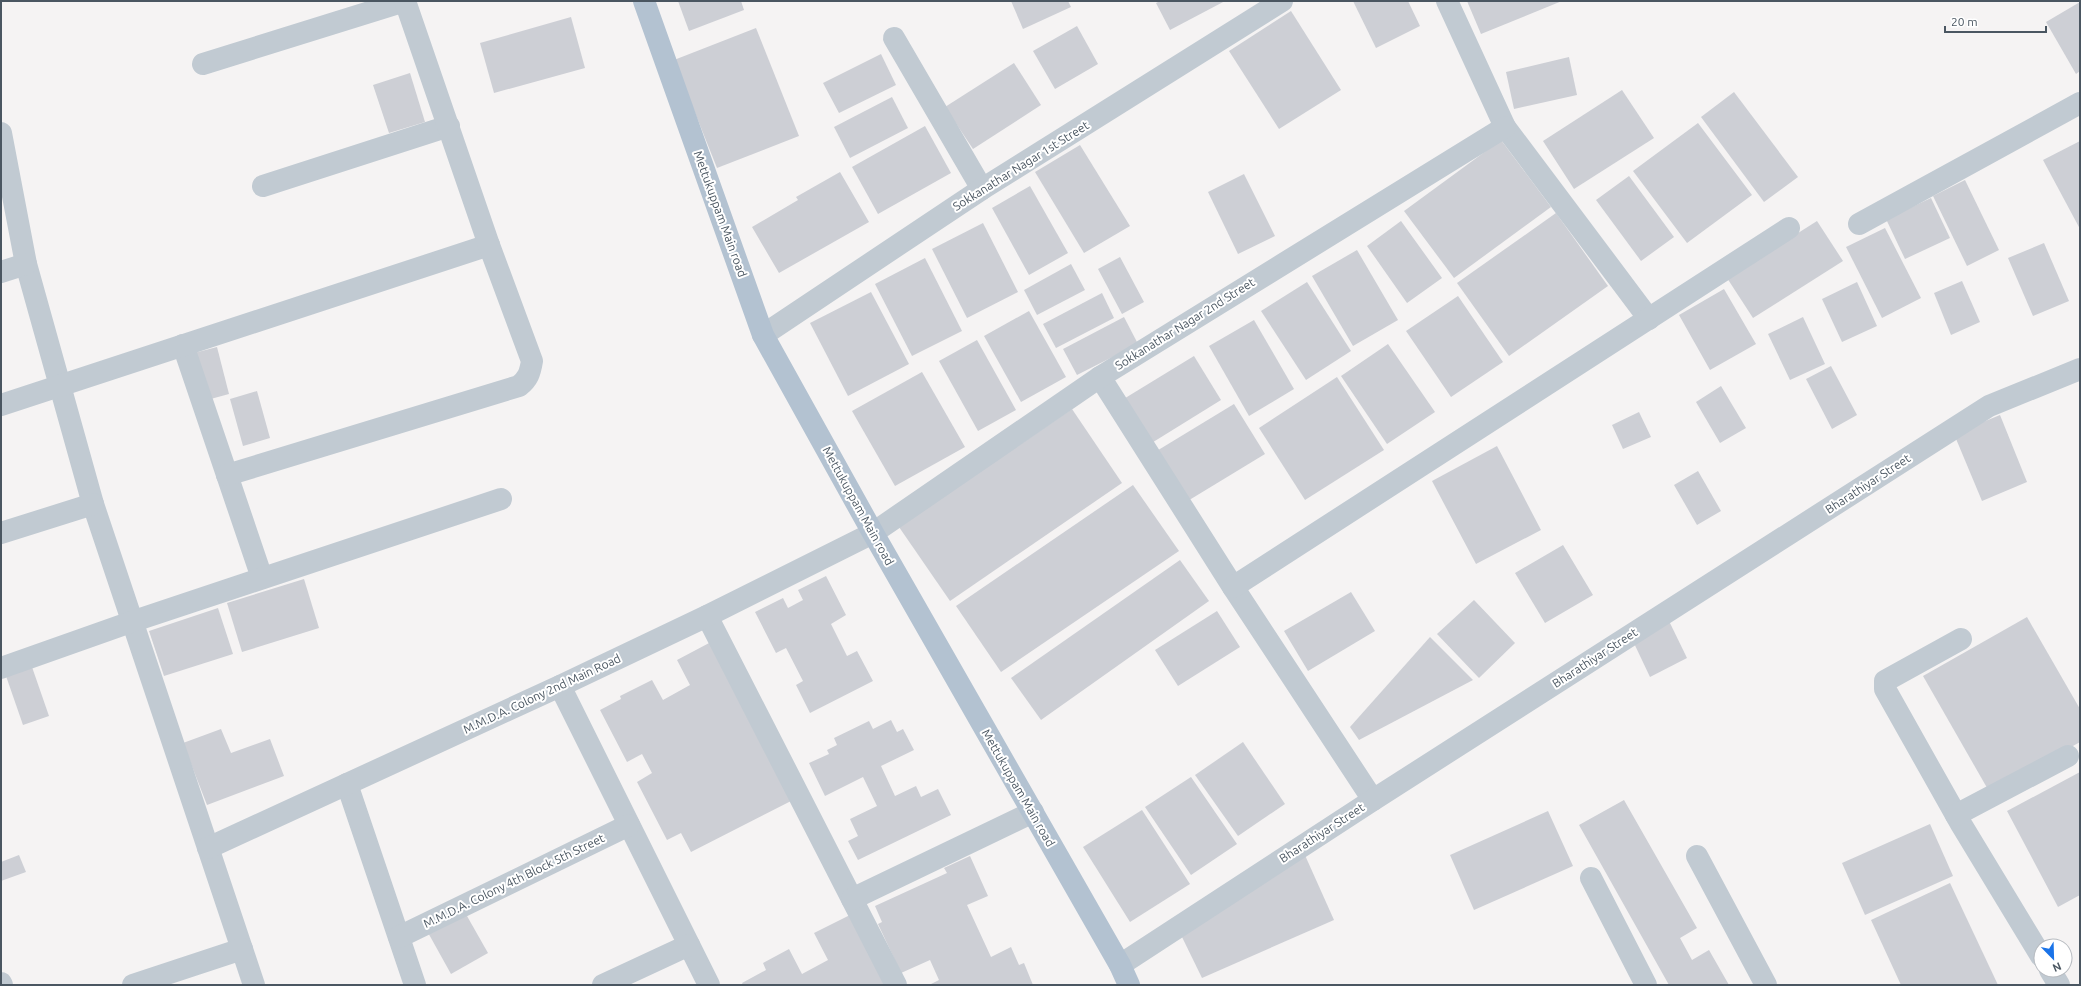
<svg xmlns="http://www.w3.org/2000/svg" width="2081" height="986" viewBox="0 0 2081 986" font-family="Ubuntu,sans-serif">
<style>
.building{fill:#cdcfd5}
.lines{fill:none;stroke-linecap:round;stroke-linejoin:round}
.minor{stroke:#c1cad2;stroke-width:22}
.major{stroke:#b3c2d1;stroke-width:22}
.labels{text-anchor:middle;stroke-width:4;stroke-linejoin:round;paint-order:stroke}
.street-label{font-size:12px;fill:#4a5661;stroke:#fff}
</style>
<rect width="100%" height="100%" fill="#f5f3f3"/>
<g class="building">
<path d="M678,1H741L744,10L689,31Z"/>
<path d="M1011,1H1068L1071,7L1023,29Z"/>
<path d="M1160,1H1225L1170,30L1156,3Z"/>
<path d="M1353,1H1408L1420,26L1376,48Z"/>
<path d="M1467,1H1562L1481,34Z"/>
<path d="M2080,2V71L2076,74L2046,22Z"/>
<path d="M1291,11L1341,90L1279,129L1229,51Z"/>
<path d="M571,17L585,68L494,93L480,43Z"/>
<path d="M1077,26L1098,64L1055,89L1033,51Z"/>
<path d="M756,28L799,136L717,168L674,60Z"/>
<path d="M881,54L896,85L839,113L823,83Z"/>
<path d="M1569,57L1577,95L1514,109L1506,72Z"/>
<path d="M1014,63L1041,105L973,149L945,107Z"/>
<path d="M410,73L425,122L389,133L373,85Z"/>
<path d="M1622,90L1654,138L1574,189L1543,141Z"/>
<path d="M1734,92L1798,177L1764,202L1701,117Z"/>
<path d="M892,97L908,128L850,158L834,127Z"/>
<path d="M1698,123L1752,195L1687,243L1633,171Z"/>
<path d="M925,126L951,173L878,214L852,167Z"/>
<path d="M1501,140L1551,207L1454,278L1404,211Z"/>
<path d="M2080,141V229L2043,160Z"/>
<path d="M1080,145L1130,226L1084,253L1035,172Z"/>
<path d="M840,172L869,222L779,273L752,227L798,200L796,197Z"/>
<path d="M1244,174L1275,236L1238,254L1208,192Z"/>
<path d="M1629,176L1674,237L1641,261L1596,200Z"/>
<path d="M1965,180L1999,250L1967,266L1933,196Z"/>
<path d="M1030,186L1068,253L1029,275L992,208Z"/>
<path d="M1931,198L1950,238L1905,259L1886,219Z"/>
<path d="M1556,213L1608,286L1509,356L1457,283Z"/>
<path d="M1401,221L1442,278L1407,303L1367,246Z"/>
<path d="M1817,221L1843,261L1753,318L1727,278Z"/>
<path d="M983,223L1018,292L967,318L932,249Z"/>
<path d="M1885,228L1921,298L1882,318L1846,247Z"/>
<path d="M2044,243L2069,301L2033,316L2008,258Z"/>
<path d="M1357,250L1398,320L1353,346L1312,276Z"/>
<path d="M1120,257L1144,302L1122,314L1098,269Z"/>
<path d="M925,258L962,331L912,356L875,284Z"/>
<path d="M1071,264L1085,290L1037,315L1024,290Z"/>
<path d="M1962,281L1980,322L1951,335L1934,293Z"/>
<path d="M1307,282L1351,351L1306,380L1261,311Z"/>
<path d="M1857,282L1877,326L1842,342L1822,299Z"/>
<path d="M1724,289L1756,344L1710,370L1679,315Z"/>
<path d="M871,292L909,364L848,396L810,323Z"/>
<path d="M1102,293L1114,318L1056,348L1043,324Z"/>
<path d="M1458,296L1503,362L1451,397L1406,331Z"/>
<path d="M1029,311L1066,377L1021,402L984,336Z"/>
<path d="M1124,317L1138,344L1077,375L1063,349Z"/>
<path d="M1803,317L1825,364L1790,380L1768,334Z"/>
<path d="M1254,320L1294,389L1249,416L1209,346Z"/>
<path d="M977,340L1016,410L978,431L939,361Z"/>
<path d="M1388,344L1435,412L1387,444L1341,376Z"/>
<path d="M217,347L229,394L207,400L194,353Z"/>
<path d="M1194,356L1221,400L1150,444L1122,400Z"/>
<path d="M1831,366L1857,415L1832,429L1806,379Z"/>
<path d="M922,372L965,447L895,486L852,411Z"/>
<path d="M1337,377L1384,450L1305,500L1259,428Z"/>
<path d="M1721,386L1746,428L1720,443L1696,402Z"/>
<path d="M257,391L270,438L243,446L230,399Z"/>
<path d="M1234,404L1265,454L1186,502L1155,452Z"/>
<path d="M1072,409L1122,483L950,601L899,527Z"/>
<path d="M1639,412L1651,437L1623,449L1612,425Z"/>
<path d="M2000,415L2027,482L1982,501L1954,434Z"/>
<path d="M1497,446L1541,530L1476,564L1432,481Z"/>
<path d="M1698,471L1721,511L1697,525L1674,485Z"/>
<path d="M1133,485L1179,551L1001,672L956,606Z"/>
<path d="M1563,545L1593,595L1545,623L1515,573Z"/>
<path d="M1180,560L1209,601L1041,720L1011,678Z"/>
<path d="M826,576L846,615L831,624L847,656L857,651L873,681L810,713L796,685L803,681L786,648L776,653L755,612L783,598L788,608L803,600L798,590Z"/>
<path d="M304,579L319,628L242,652L227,603Z"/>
<path d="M1351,592L1375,631L1308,671L1284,631Z"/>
<path d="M1474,600L1515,643L1479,678L1437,634Z"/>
<path d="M218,608L233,654L164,676L149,631Z"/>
<path d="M1217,611L1240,647L1178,686L1155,650Z"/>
<path d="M2027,617L2080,709V742L1990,793L1923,676Z"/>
<path d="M1669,621L1687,658L1650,677L1632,639Z"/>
<path d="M1430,637L1473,680L1359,740L1350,727Z"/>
<path d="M711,642L793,800L691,852L681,833L667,840L637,782L652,773L642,754L627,762L600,710L621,699L620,696L652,680L663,700L690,685L677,660Z"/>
<path d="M32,667L49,716L23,725L6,676Z"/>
<path d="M891,720L897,732L903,729L914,750L881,766L895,796L916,786L921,797L938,789L951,815L858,860L848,841L858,836L850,819L877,806L863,777L825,796L809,763L829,754L827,750L837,745L834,738L869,721L873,729Z"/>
<path d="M221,729L231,753L270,739L284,776L207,805L183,743Z"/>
<path d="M1243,742L1285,804L1238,836L1195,775Z"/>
<path d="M2080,772V895L2058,907L2007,811Z"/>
<path d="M1191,777L1237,844L1191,875L1145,807Z"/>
<path d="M1624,800L1697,928L1680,938L1692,960L1709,950L1729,985H1669L1579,825Z"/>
<path d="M1142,810L1190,884L1130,922L1083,847Z"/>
<path d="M1548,811L1573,866L1474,910L1450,855Z"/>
<path d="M1930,824L1953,876L1865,915L1842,863Z"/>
<path d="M1304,853L1334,920L1202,978L1182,937Z"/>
<path d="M19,855L26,872L1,881V862Z"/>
<path d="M970,856L988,896L967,905L991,957L1011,947L1019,965L1024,963L1033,985H929L939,980L930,960L901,973L878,924L882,922L875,906L947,873L944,868Z"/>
<path d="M1950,883L1998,985H1901L1871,920Z"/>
<path d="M463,909L488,953L451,974L426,929Z"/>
<path d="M850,915L886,985H743L742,983L766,970L763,963L789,949L802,974L828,960L814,933Z"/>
</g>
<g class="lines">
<g class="minor">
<path d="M1447,1L1505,127L1649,319"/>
<path d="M894,38L982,189"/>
<path d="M203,64L405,1"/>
<path d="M1,133L26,264L93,504L254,985"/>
<path d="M263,186L449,126"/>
<path d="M1859,224L2080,103"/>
<path d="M1,272L26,264"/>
<path d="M763,335L982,189L1282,1"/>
<path d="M183,345L262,578"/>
<path d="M1100,377L1233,587L1373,800"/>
<path d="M1,405L489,245"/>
<path d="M227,475L519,386C528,379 530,373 532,361L489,245L405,1"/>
<path d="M1,533L93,504"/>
<path d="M1233,587L1789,228"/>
<path d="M707,616L896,985"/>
<path d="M1961,639L1885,681V689L1961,824L2041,956"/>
<path d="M1,668L131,622L501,499"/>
<path d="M560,686L709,985"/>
<path d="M347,784L415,985"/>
<path d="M1956,815L2068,756"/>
<path d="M208,848L560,686L707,616L873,533L1100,377L1505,127"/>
<path d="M1697,856L1766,985"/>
<path d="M1591,878L1646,985"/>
<path d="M852,899L1033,812"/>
<path d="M399,937L629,825"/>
<path d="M1120,965L1373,800L1989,406L2080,369"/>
<path d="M2050,970L2059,985"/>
<path d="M1,983L2,985"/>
<path d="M133,985L242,949"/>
<path d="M603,985L689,945"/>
</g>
<path class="major" d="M644,1L763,335L873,533L1120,965L1129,985"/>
</g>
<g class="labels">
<g class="street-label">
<text transform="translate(1021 166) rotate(-32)" y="4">Sokkanathar Nagar 1st Street</text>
<text transform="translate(720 214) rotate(70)" y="4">Mettukuppam Main road</text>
<text transform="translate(1185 324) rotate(-32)" y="4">Sokkanathar Nagar 2nd Street</text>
<text transform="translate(1868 484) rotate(-33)" y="4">Bharathiyar Street</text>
<text transform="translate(858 506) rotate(61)" y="4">Mettukuppam Main road</text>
<text transform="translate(1595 658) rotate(-33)" y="4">Bharathiyar Street</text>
<text transform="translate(542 694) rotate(-25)" y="4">M.M.D.A. Colony 2nd Main Road</text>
<text transform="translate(1018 788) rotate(60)" y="4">Mettukuppam Main road</text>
<text transform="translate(1322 833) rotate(-33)" y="4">Bharathiyar Street</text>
<text transform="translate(514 881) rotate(-26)" y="4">M.M.D.A. Colony 4th Block 5th Street</text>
</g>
</g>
<rect width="2081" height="986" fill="none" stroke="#4a5661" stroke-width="4"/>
<g transform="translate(2053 958) rotate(157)"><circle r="19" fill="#ffffff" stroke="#b7bbc0"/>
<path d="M0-3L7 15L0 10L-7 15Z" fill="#1a73e8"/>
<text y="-6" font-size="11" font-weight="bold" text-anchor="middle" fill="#4a5661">N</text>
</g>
<path d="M1945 26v6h101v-6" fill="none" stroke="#4a5661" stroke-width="2"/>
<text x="1951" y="26" font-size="12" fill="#4a5661" stroke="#ffffff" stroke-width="3" paint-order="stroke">20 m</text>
</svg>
